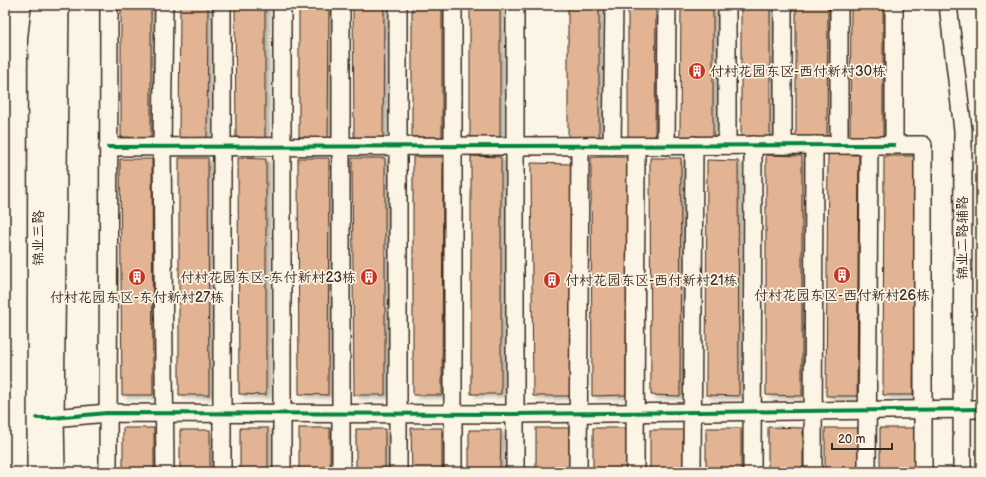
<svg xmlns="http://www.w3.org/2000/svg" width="986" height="477" viewBox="0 0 986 477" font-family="'Balsamiq Sans','LXGW WenKai TC',sans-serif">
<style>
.building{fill:#e3b494;stroke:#3b2a1e;filter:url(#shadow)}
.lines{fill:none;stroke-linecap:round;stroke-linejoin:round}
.minor-casing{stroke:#3b2a1e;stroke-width:20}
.tertiary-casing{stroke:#3b2a1e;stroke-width:24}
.minor{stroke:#fcf5e5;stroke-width:17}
.tertiary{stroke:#fcf5e5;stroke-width:21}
.cycleway-casing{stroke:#fcf5e5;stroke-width:6}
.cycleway{stroke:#00873e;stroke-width:4}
.labels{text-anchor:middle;stroke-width:3.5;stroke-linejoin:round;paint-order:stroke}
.poi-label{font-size:14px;fill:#3b2a1e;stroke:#fcf5e5;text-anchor:start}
.street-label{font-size:14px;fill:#3b2a1e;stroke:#fcf5e5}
</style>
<defs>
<filter id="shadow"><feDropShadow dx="4.5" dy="2.5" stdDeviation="2" flood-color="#0004"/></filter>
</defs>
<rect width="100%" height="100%" fill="#fcf5e5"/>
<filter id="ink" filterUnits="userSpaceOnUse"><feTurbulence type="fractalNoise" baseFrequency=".025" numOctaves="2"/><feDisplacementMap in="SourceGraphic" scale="8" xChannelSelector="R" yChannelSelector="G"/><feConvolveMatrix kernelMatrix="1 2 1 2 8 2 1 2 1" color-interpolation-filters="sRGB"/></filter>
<g filter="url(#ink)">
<g class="building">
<path d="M121,5H151V138L121,137Z"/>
<path d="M180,5H208L207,138H179Z"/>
<path d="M235,5H265V138H236Z"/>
<path d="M299,5H329L328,138L299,137Z"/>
<path d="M353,5H384L383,138H354Z"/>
<rect x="412" y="5" width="30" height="132"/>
<rect x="470" y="5" width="30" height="133"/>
<path d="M568,5H599V138L568,137Z"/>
<path d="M628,5H656L655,139L628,138Z"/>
<path d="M681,5H713V137H680Z"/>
<path d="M741,5H770V138L741,137Z"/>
<path d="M796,5H828L827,137H796Z"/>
<path d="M851,5H883V139L850,137Z"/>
<path d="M828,154L859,155L857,396H826Z"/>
<path d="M766,155L802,156V396L766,395Z"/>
<path d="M471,156L501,157V394H471Z"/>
<path d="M884,156H915L913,395H883Z"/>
<path d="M413,157H443L442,395H413Z"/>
<path d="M591,157H627L626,395L592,396Z"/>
<path d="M179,158H208L209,395H179Z"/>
<path d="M238,158L266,159V395L239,394Z"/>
<path d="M298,158H329L328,395L299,394Z"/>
<path d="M352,158H385V395H354Z"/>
<path d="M650,158H681L680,396L651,395Z"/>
<path d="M120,159H152L153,395H122Z"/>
<path d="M707,160L738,161L739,396L706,395Z"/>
<path d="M531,163L571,164V396H533Z"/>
<path d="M768,427L803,428V472H768Z"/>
<rect x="123" y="428" width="31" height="44"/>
<rect x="240" y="428" width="28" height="44"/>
<rect x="299" y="428" width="31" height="44"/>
<path d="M411,428H442V472H412Z"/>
<rect x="536" y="428" width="33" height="44"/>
<rect x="593" y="428" width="33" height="44"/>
<rect x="706" y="428" width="35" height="44"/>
<rect x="825" y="428" width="33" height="44"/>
<rect x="880" y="428" width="36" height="44"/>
<rect x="356" y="429" width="29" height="43"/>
<rect x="180" y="430" width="30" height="42"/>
<path d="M469,430H501L500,472H469Z"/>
<rect x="650" y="430" width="33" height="42"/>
</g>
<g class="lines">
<g class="minor-casing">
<g id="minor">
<path d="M164,5L162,146L165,472"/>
<path d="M222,5V472"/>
<path d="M282,5V472"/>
<path d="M398,5V472"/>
<path d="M453,5V472"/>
<path d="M515,5V472"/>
<path d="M727,5V145"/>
<path d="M894,5V145H923V472"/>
<path d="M948,5L963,130L962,472"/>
<path d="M839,144V5"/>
<path d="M783,145V5"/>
<path d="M612,146L614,5"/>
<path d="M666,146L667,5"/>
<path d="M108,147L894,145"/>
<path d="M42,418H53L107,413L515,414L981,409"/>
<path d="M108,472L109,5"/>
<path d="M341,472V5"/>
<path d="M578,472L580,146"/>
<path d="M635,472L636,146"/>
<path d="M692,472L694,145"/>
<path d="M752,472L753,145"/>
<path d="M813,472L814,145"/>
<path d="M867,472L869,145"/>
</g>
</g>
<g class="tertiary-casing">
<g id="tertiary">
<path d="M38,472L39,39L43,5"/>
<path d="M54,472L53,418L58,5"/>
</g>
</g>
<use href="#minor" class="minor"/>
<use href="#tertiary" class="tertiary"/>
<g class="cycleway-casing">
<g id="cycleway">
<path d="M108,147L894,145"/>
<path d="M37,418H53L107,413L515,414L981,409"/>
</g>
</g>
<use href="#cycleway" class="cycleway"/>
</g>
</g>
<defs>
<g id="building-disc" transform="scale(0.9)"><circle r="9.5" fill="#c8321e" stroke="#fcf5e5"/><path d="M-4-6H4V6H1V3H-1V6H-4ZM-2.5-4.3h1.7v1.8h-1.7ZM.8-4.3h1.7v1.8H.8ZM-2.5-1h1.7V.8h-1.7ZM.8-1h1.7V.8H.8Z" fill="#fff"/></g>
</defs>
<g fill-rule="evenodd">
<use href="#building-disc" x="697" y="71"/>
<use href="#building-disc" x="842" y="275"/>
<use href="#building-disc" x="137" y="277"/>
<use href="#building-disc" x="369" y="277"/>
<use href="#building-disc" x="552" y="280"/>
</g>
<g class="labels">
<g class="poi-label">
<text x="710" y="76">付村花园东区-西付新村30栋</text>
<text x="356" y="282" text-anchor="end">付村花园东区-东付新村23栋</text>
<text x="565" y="285">付村花园东区-西付新村21栋</text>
<text x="842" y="300" text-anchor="middle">付村花园东区-西付新村26栋</text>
<text x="137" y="302" text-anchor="middle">付村花园东区-东付新村27栋</text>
</g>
<g class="street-label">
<text transform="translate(38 238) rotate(-90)" y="5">锦业三路</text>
<text transform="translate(962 238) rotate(-90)" y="5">锦业二路辅路</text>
</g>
</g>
<rect width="986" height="477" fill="none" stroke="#fcf5e5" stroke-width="20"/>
<rect x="10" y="10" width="966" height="457" fill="none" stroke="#3b2a1e" stroke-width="1.5" filter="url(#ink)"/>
<path d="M832 443v6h60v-6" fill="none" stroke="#3b2a1e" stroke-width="2"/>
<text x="838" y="443" font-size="12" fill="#3b2a1e" stroke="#fcf5e5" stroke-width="3" paint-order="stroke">20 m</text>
</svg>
